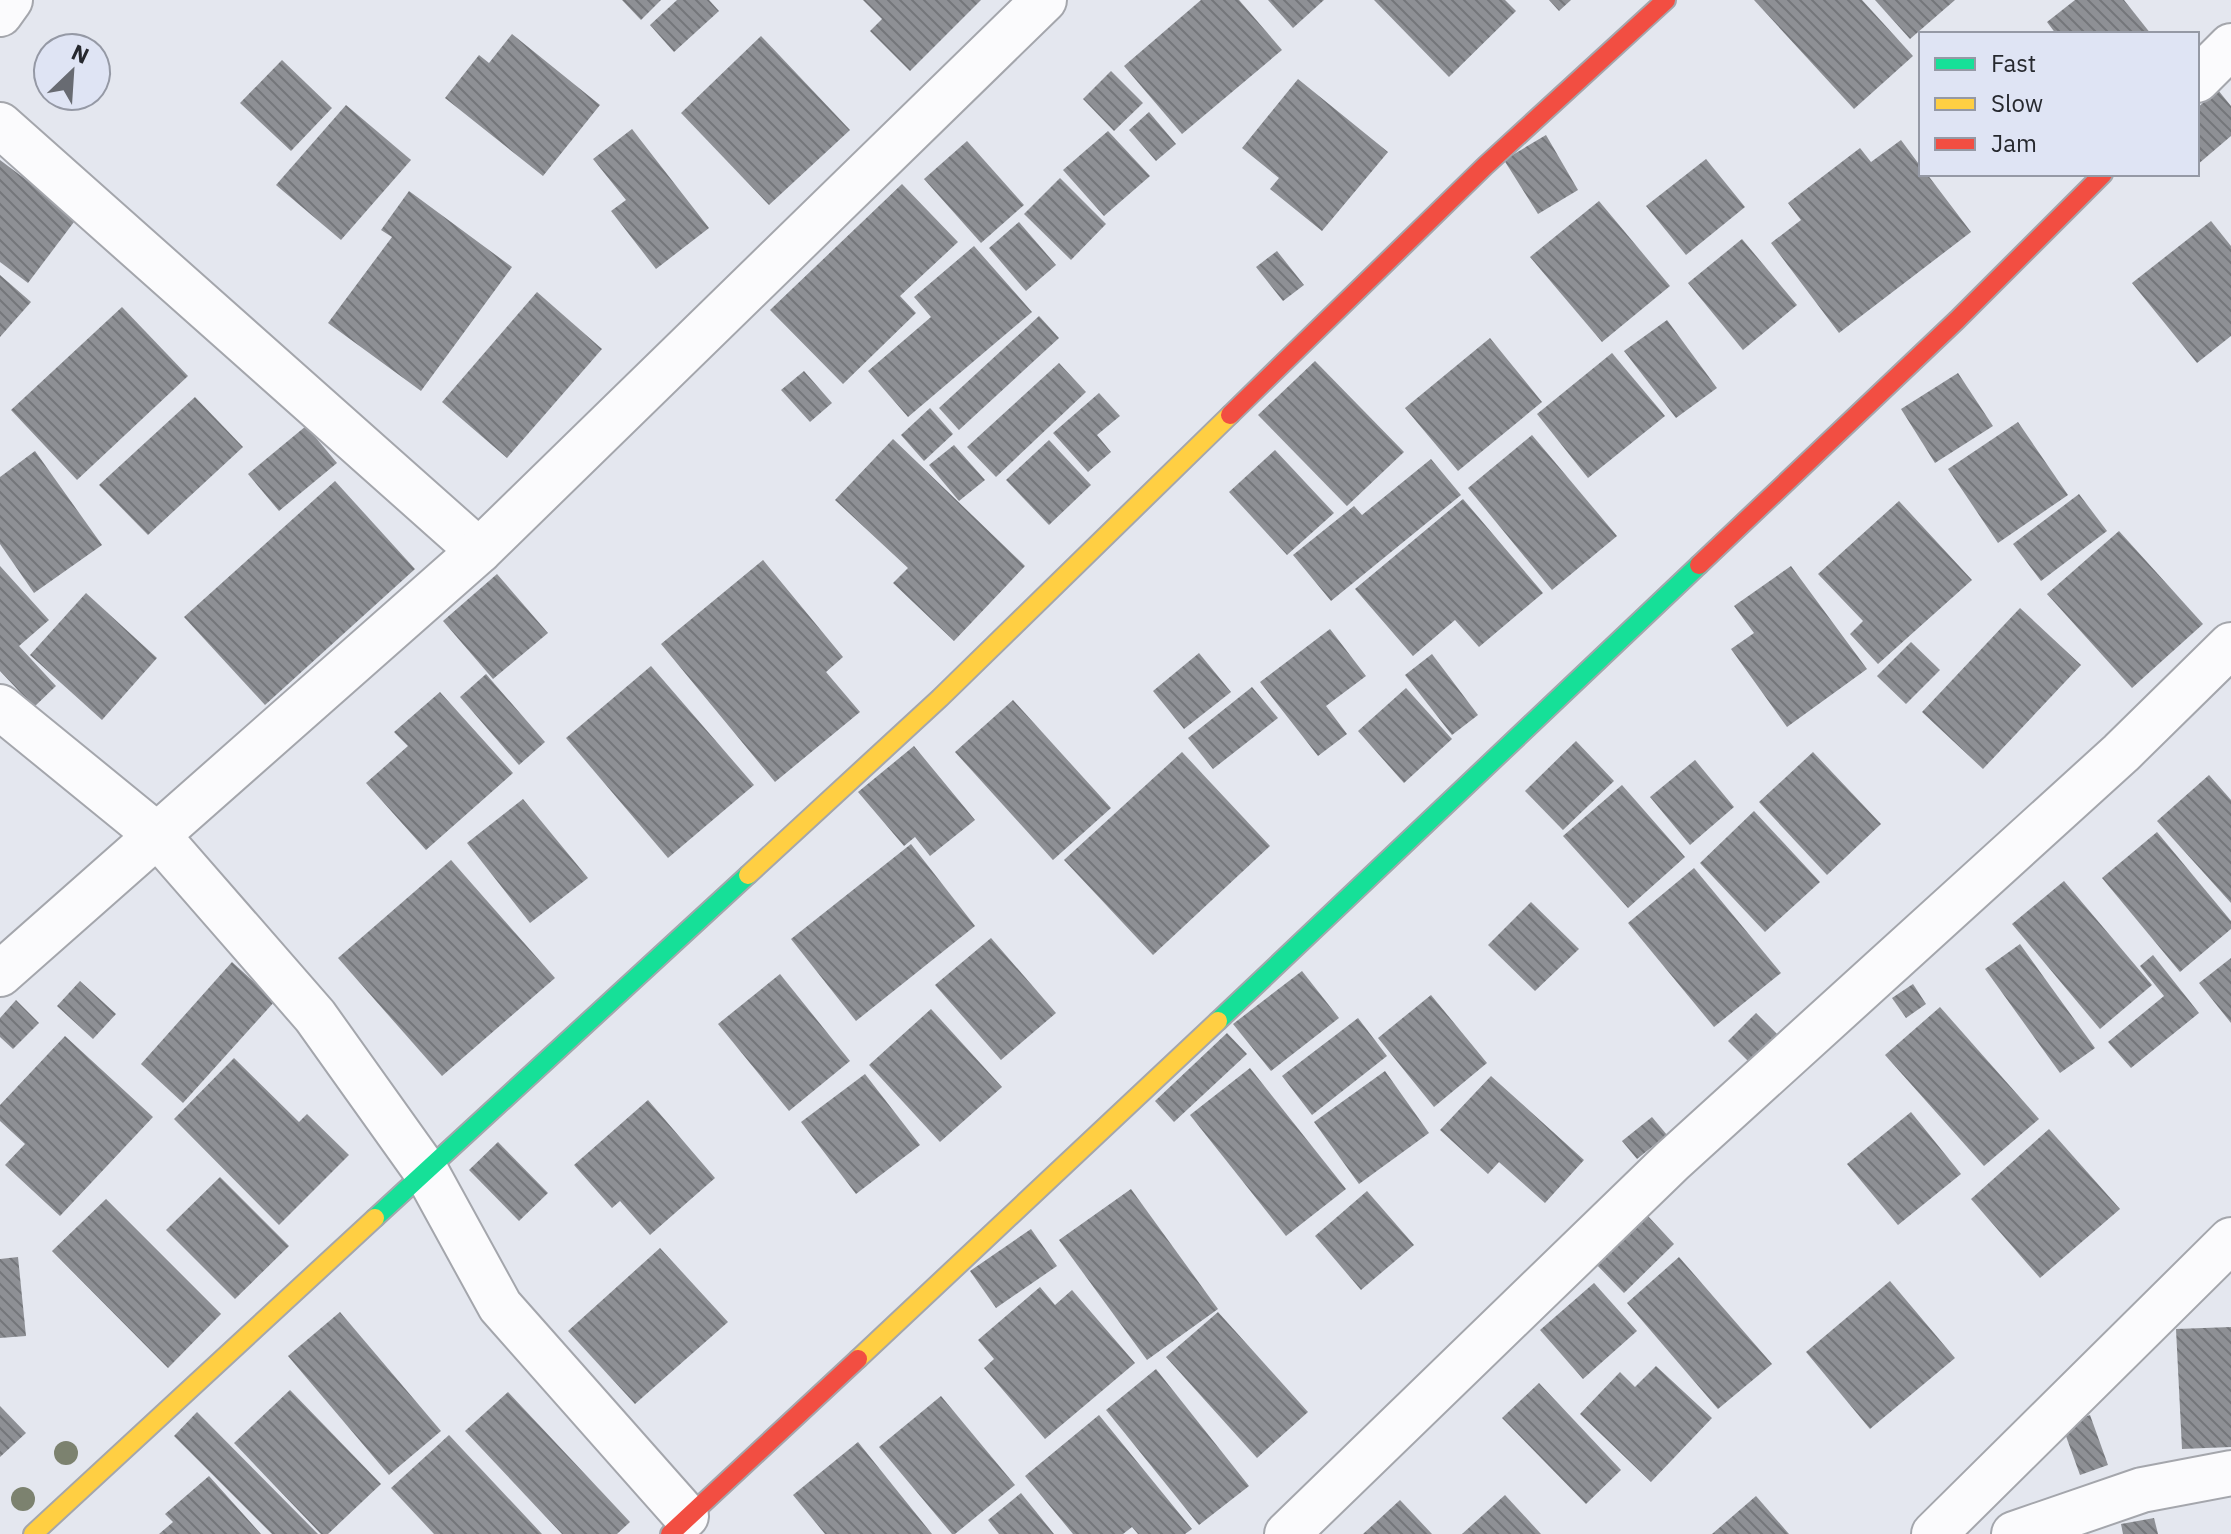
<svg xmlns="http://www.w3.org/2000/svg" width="2231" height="1534" viewBox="0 0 2231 1534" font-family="'IBM Plex Sans',sans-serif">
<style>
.building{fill:url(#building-back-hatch)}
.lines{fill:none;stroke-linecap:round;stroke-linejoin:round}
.street-casing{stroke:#a4a6ac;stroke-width:48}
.fast-casing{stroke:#a4a6ac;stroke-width:22}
.slow-casing{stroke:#a4a6ac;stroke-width:22}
.jam-casing{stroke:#a4a6ac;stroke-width:22}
.street{stroke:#fbfbfd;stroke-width:44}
.fast{stroke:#16e098;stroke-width:18}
.slow{stroke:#ffcf43;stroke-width:18}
.jam{stroke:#f24e42;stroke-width:18}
.tree{fill:#7c826f}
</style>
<defs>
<pattern id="building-back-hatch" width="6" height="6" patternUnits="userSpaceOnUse" patternTransform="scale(2)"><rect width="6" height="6" fill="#8e9095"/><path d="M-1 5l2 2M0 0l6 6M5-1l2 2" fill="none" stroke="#74767a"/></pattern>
</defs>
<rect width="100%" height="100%" fill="#e4e7ef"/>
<g class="building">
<path d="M622,0H661L641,20Z"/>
<path d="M677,0H709L719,11L674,52L650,25Z"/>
<path d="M863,0H981L910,71L870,31L882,19Z"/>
<path d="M1201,0H1239L1282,50L1182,134L1124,66Z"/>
<path d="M1268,0H1324L1293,28Z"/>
<path d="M1374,0H1505L1516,11L1449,77Z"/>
<path d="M1549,0H1571L1559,11Z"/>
<path d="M1754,0H1862L1913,56L1854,109Z"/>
<path d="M1875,0H1955L1910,39Z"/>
<path d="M2075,0H2124L2151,34H2056L2047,22Z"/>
<path d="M512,34L600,105L543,176L445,98L479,55L489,63Z"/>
<path d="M761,36L850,130L769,205L681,113Z"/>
<path d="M282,60L332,108L291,151L240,103Z"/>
<path d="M1111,71L1143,103L1114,131L1083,99Z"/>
<path d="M1298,79L1388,152L1322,231L1270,189L1279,178L1242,148Z"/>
<path d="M2218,90L2231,106V136L2197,165V108Z"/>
<path d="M346,105L411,160L341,240L276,185Z"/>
<path d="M1149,112L1176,144L1156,161L1129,130Z"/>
<path d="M632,129L709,228L656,269L611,211L626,200L593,159Z"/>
<path d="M1108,131L1150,176L1104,216L1063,170Z"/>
<path d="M1546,135L1578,190L1538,214L1504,160Z"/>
<path d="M1901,140L1921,167V174H1927L1971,232L1839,333L1771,243L1801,220L1788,203L1860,148L1871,162Z"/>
<path d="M967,141L1024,205L981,243L924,179Z"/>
<path d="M1706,159L1745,207L1686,255L1646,206Z"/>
<path d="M0,160L77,218L28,283L0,262Z"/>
<path d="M1060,178L1106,224L1071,260L1024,214Z"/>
<path d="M902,184L958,242L900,296L916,313L843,384L770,310Z"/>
<path d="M409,191L512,267L421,391L328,323L392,237L381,230Z"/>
<path d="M1599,201L1670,286L1602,342L1530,257Z"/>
<path d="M2211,221L2231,246V336L2197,363L2132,283Z"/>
<path d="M1019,222L1056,265L1026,291L989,248Z"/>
<path d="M1742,239L1797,305L1743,350L1688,283Z"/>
<path d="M974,246L1032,312L908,417L868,371L931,317L914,297Z"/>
<path d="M1277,251L1304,285L1283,301L1256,267Z"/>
<path d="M0,275L31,302L0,337Z"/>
<path d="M537,292L602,349L507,458L442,402Z"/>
<path d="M122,307L188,376L77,480L11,410Z"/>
<path d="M1039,316L1059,338L959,430L939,408Z"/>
<path d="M1667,320L1717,388L1676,418L1624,351Z"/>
<path d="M1490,338L1542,402L1458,471L1405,408Z"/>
<path d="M1612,353L1665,416L1588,478L1537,414Z"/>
<path d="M1315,361L1404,452L1347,506L1258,415Z"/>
<path d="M1059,363L1086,392L996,477L967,447Z"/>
<path d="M804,371L832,403L810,422L781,390Z"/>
<path d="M1958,373L1993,426L1935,463L1901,409Z"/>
<path d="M1099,393L1120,416L1097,435L1111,452L1088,472L1053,433Z"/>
<path d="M195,397L243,447L148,535L99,485Z"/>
<path d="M930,408L953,434L924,461L901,435Z"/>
<path d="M2018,422L2068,495L1998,543L1948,469Z"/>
<path d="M306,426L337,463L279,511L248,474Z"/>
<path d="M1532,435L1617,536L1552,590L1468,488Z"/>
<path d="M893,439L1025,566L954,641L893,583L908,568L835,500Z"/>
<path d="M1049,440L1091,485L1049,525L1006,480Z"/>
<path d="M954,445L985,480L959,501L929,465Z"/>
<path d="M1275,450L1334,513L1287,555L1229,492Z"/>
<path d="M35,451L102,545L34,593L0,544V477Z"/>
<path d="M1431,459L1461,495L1331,601L1293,555L1354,506L1362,515Z"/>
<path d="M335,481L415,569L265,705L184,617Z"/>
<path d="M2079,494L2107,531L2041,581L2013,544Z"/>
<path d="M1463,499L1543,593L1479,647L1455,620L1413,656L1355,589Z"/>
<path d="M1899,501L1972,580L1878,664L1850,634L1863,621L1818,574Z"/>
<path d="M2119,531L2203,624L2132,688L2047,594Z"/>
<path d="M763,560L843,657L826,672L860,712L775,782L661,644Z"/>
<path d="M0,566L49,620L19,646L56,686L34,707L0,671Z"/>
<path d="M1791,566L1867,669L1787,727L1731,649L1754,633L1734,606Z"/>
<path d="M497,574L548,633L493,679L443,621Z"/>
<path d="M86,593L157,658L102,720L30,655Z"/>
<path d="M2020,608L2081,665L1983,769L1922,712Z"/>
<path d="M1330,629L1366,676L1326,706L1347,734L1318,756L1260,682Z"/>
<path d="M1911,642L1940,670L1906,704L1877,676Z"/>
<path d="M1199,653L1231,692L1184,729L1153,691Z"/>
<path d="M1432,654L1478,715L1452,735L1405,675Z"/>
<path d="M651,666L754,785L668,858L566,738Z"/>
<path d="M486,674L545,742L519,765L460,697Z"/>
<path d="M1252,687L1278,718L1213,769L1188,738Z"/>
<path d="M1406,688L1452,739L1404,783L1358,731Z"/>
<path d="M440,692L513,773L426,850L366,783L408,746L394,732Z"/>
<path d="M1013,700L1111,808L1053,860L955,752Z"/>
<path d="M1576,741L1614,781L1563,830L1525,791Z"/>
<path d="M914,746L975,820L930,856L915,837L904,846L858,792Z"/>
<path d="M1182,752L1270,846L1153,955L1064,860Z"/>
<path d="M1813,752L1881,824L1827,875L1759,802Z"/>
<path d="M1695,760L1734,807L1690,845L1650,797Z"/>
<path d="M2209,775L2231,800V903L2157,821Z"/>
<path d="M1622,785L1685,857L1628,908L1563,836Z"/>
<path d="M523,799L588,878L530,923L467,843Z"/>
<path d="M1754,811L1820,882L1765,932L1700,863Z"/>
<path d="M2157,832L2231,921V929L2180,972L2102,878Z"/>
<path d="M911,844L975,926L856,1021L791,939Z"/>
<path d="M451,860L555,978L442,1076L338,958Z"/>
<path d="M1694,868L1781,973L1714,1027L1628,923Z"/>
<path d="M2064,881L2152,985L2100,1029L2012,924Z"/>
<path d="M1531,902L1579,949L1535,991L1488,945Z"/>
<path d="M991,938L1056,1013L1001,1060L935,985Z"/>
<path d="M2020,944L2095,1048L2060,1073L1985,969Z"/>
<path d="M2153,955L2199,1013L2131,1068L2108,1042L2164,996L2140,966Z"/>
<path d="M2231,958V1023L2199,983Z"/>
<path d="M232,962L275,1001L183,1103L141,1064Z"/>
<path d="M1302,971L1339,1018L1271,1071L1233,1024Z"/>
<path d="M780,974L850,1061L789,1111L718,1024Z"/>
<path d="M80,981L116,1014L93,1039L57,1006Z"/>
<path d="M1913,984L1926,1004L1906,1018L1892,998Z"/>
<path d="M1431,995L1487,1063L1434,1107L1378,1038Z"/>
<path d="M16,1000L39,1023L13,1049L0,1037V1018Z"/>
<path d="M1940,1007L2039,1119L1984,1166L1885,1055Z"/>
<path d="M931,1009L1002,1087L940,1142L869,1065Z"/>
<path d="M1756,1013L1781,1038L1753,1066L1728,1041Z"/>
<path d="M1358,1018L1387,1056L1312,1115L1282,1076Z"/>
<path d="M1227,1033L1247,1054L1174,1122L1155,1101Z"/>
<path d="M65,1036L153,1117L60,1216L5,1165L25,1144L0,1121V1105Z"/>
<path d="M234,1058L299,1122L307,1114L349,1155L279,1225L174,1119Z"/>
<path d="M1250,1068L1346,1189L1286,1236L1190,1115Z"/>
<path d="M1385,1071L1429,1133L1359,1184L1314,1122Z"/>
<path d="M865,1074L920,1145L856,1194L801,1122Z"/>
<path d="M1491,1076L1584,1160L1545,1203L1499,1162L1488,1174L1440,1130Z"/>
<path d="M648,1100L715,1178L650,1235L620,1201L612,1208L574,1165Z"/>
<path d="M1911,1112L1961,1174L1898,1225L1847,1164Z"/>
<path d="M1652,1117L1667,1135L1637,1159L1622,1141Z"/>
<path d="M2049,1129L2120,1209L2040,1278L1971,1199Z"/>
<path d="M498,1142L548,1193L519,1221L469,1170Z"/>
<path d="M220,1177L289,1246L235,1299L166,1230Z"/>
<path d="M1131,1189L1218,1309L1147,1360L1059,1240Z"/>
<path d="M1367,1191L1414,1245L1361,1290L1315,1236Z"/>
<path d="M106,1199L221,1314L168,1368L52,1251Z"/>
<path d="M1646,1214L1674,1244L1624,1293L1594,1262Z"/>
<path d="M1031,1229L1057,1266L996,1308L970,1271Z"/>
<path d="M660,1248L728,1322L635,1404L568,1331Z"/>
<path d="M18,1257L26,1336L0,1338V1259Z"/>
<path d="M1679,1257L1772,1364L1718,1409L1627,1303Z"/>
<path d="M1890,1281L1955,1358L1870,1429L1806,1352Z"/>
<path d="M1594,1283L1637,1331L1583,1379L1540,1330Z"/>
<path d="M1040,1287L1055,1305L1072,1290L1135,1363L1045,1439L984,1368L994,1359L978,1340Z"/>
<path d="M340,1312L441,1431L389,1475L288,1356Z"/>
<path d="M1218,1312L1308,1412L1257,1458L1166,1357Z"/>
<path d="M2231,1327V1447L2182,1449L2176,1329Z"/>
<path d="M1656,1366L1712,1418L1651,1482L1580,1414L1620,1372L1635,1387Z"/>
<path d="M1156,1369L1249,1486L1199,1525L1106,1410Z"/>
<path d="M1539,1383L1621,1470L1586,1504L1502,1418Z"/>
<path d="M290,1390L381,1484L328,1534H321L234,1443Z"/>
<path d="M508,1392L630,1522L617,1534H562L465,1431Z"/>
<path d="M941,1396L1015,1485L955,1534H952L879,1447Z"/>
<path d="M0,1406L26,1433L0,1457Z"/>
<path d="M197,1412L318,1534H272L174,1436Z"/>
<path d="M1099,1415L1192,1529L1185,1534H1138L1132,1527L1123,1534H1073L1025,1476Z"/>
<path d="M2090,1415L2108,1465L2080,1475L2062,1425Z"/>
<path d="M449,1435L542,1534H434L391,1488Z"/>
<path d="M858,1442L932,1534H825L793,1495Z"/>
<path d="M209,1476L261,1534H159L173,1522L165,1514Z"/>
<path d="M1021,1493L1054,1534H999L988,1520Z"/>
<path d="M1505,1495L1541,1534H1462Z"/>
<path d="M1756,1496L1789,1534H1712Z"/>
<path d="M1400,1500L1432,1534H1363Z"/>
<path d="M2154,1518L2158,1534H2123L2121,1524Z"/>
</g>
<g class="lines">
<g class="street-casing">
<g id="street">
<path d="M0,14L10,0"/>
<path d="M2197,80L2231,46"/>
<path d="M0,125L479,551"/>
<path d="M0,707L158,836L315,1016L427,1173L500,1306L686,1516"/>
<path d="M0,974L479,551L1044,0"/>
<path d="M1287,1534L1672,1161L2121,753L2231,645"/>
<path d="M1934,1534L2231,1240"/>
<path d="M2014,1534L2142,1490L2231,1473"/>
</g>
</g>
<g class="fast-casing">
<g id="fast">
<path d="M1218,1021L1699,565"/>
<path d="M375,1218L748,875"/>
</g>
</g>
<g class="slow-casing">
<g id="slow">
<path d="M748,875L940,698L1230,415"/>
<path d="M858,1359L1218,1021"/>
<path d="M33,1534L375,1218"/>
</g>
</g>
<g class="jam-casing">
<g id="jam">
<path d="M1230,415L1485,166L1666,0"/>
<path d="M1699,565L1957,320L2103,174"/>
<path d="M670,1534L858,1359"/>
</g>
</g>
<use href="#street" class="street"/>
<use href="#fast" class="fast"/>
<use href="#slow" class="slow"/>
<use href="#jam" class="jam"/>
</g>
<g class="tree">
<circle cx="66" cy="1453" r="12"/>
<circle cx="23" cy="1499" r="12"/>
</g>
<rect x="1919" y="32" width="280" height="144" fill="#dfe4f4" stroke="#9599a5" stroke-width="2"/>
<rect x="1935" y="58" width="40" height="12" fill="#16e098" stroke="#9599a5" stroke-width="2"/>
<text x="1991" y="72" font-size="24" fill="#26282e">Fast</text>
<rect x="1935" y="98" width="40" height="12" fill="#ffcf43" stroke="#9599a5" stroke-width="2"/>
<text x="1991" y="112" font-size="24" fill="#26282e">Slow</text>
<rect x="1935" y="138" width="40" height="12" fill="#f24e42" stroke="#9599a5" stroke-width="2"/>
<text x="1991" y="152" font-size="24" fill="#26282e">Jam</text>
<g transform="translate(72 72) rotate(25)"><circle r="38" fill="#dfe4f4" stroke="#9599a5" stroke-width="2"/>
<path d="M0-6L14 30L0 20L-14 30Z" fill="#686b72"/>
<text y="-12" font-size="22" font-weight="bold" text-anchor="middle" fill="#26282e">N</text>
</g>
</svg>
